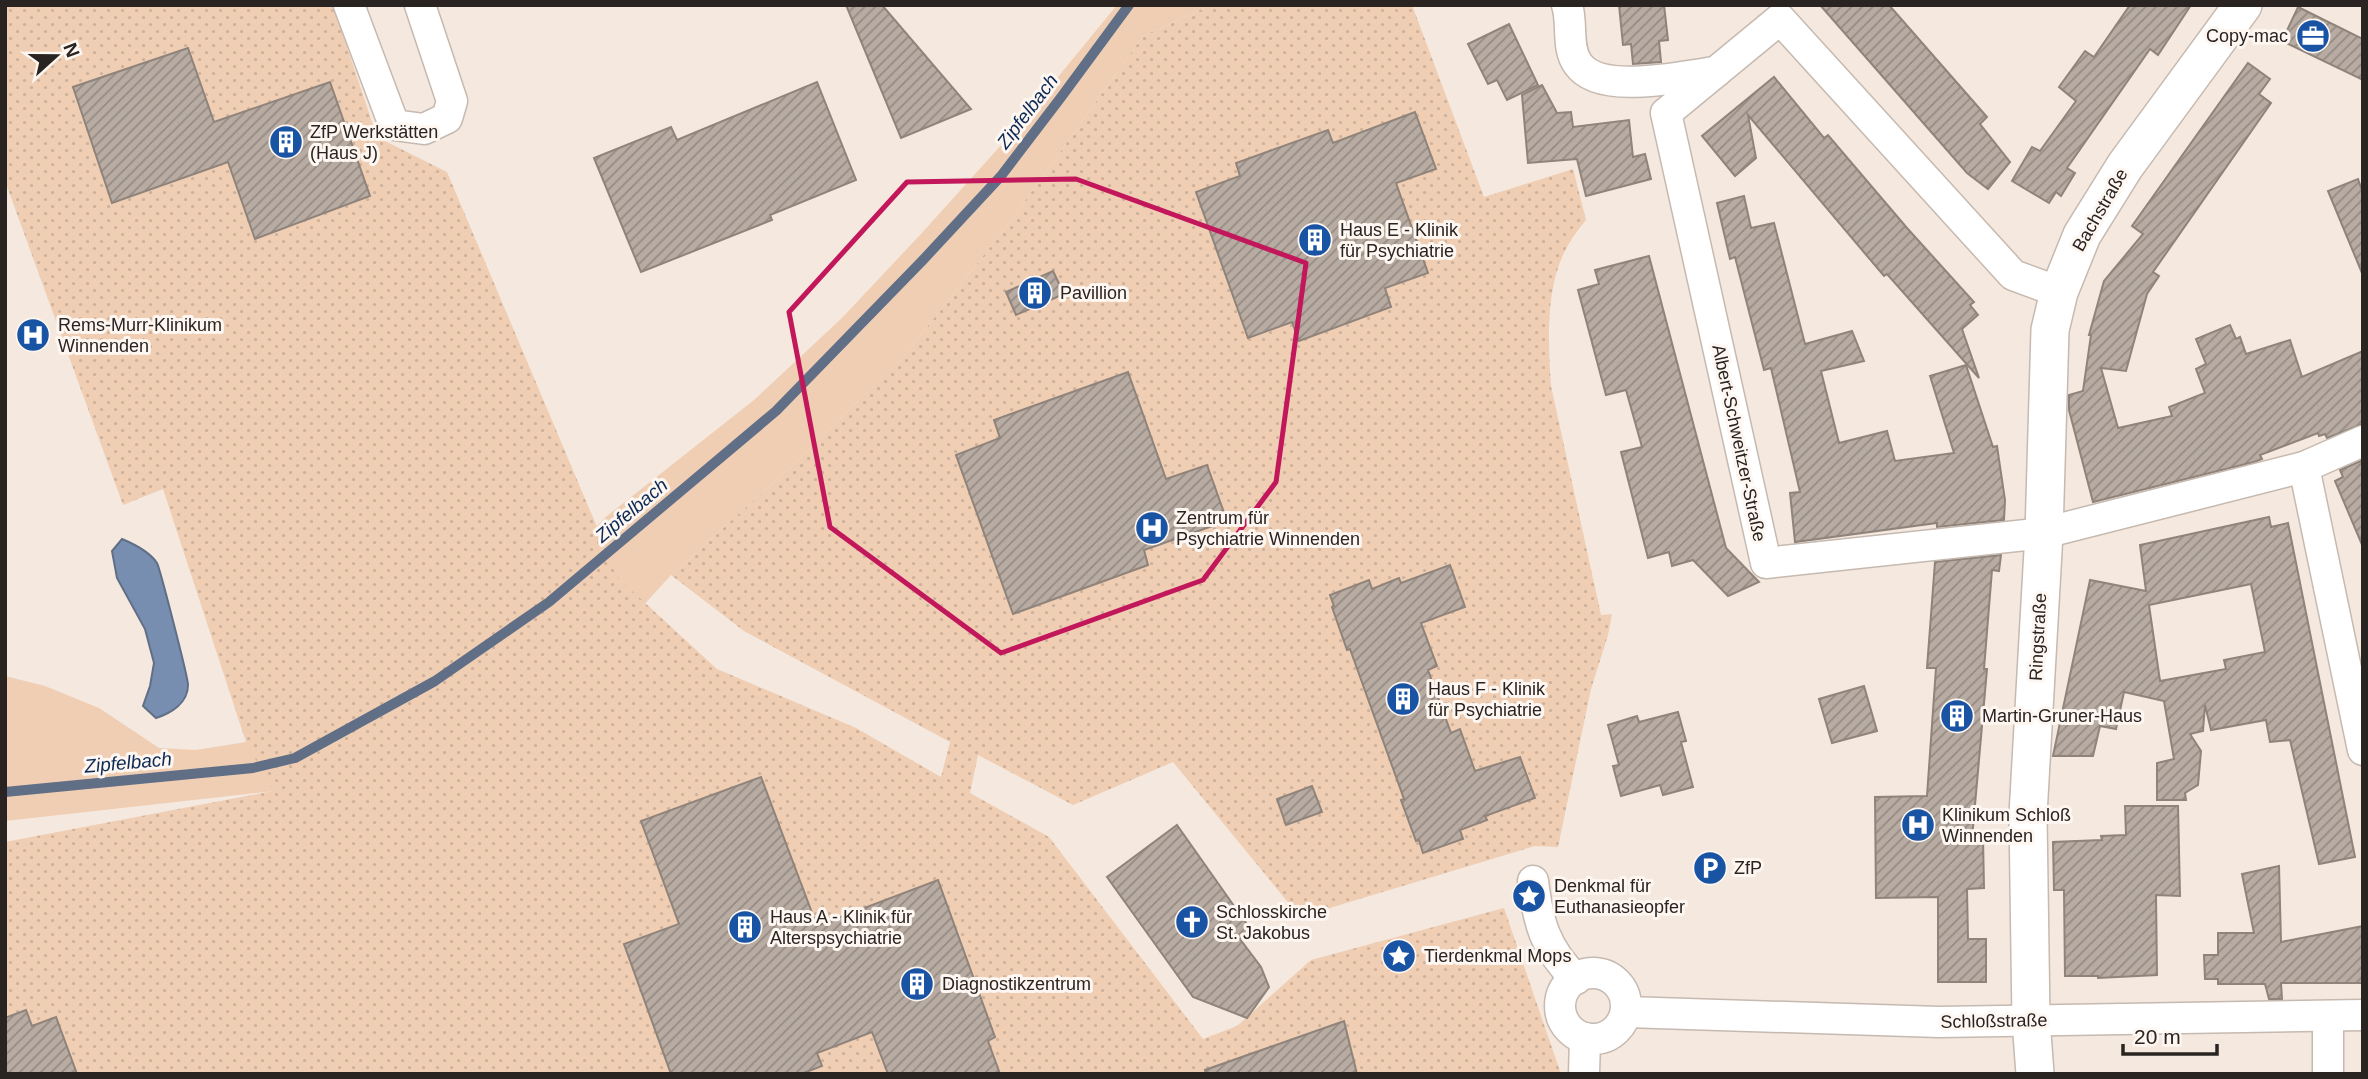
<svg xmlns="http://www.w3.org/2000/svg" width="2368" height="1079" viewBox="0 0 2368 1079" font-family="Helvetica,sans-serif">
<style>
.grass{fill:#efceb4}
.park{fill:url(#park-dots)}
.water{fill:#778eb1;stroke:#606e86;stroke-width:2}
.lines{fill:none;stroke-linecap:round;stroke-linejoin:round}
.stream{stroke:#606e86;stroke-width:10}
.building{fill:url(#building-hatch);stroke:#8f837a;stroke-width:2;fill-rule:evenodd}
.minor-casing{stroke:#c6b9b0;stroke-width:33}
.tertiary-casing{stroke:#c6b9b0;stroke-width:40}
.minor{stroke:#fff;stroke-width:30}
.tertiary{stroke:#fff;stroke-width:37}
.marked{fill:none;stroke:#c2185b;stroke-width:5;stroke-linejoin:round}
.labels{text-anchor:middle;stroke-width:6;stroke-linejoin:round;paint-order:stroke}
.poi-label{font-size:18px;fill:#292421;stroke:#fef6f0;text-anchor:start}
.street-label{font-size:18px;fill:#292421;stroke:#fef6f0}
.water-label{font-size:19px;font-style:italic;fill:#0b2a56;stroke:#fef6f0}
</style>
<defs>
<pattern id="park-dots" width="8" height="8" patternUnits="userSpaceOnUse" patternTransform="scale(1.75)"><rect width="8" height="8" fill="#efceb4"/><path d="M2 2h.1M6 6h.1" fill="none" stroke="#cdb19a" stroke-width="1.8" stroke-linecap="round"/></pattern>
<pattern id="building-hatch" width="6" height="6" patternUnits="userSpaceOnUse" patternTransform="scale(1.75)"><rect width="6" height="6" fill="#b7aba2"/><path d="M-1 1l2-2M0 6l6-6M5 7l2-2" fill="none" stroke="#958b84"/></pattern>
</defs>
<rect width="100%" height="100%" fill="#f5e8de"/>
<path class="grass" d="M1117,5H1211L1143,36L1013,218L905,355L791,467L671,575L516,745L274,791L5,821V676L45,686L99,708L159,748L196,750L246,742L275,733L556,566L607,516L754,400L842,318L920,235L1013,132Z"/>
<path class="park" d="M5,5H333L377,137L447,172L619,579L717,669L856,728L941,777L950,742L744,631L671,575L791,467L905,355L1013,218L1143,36L1211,5H1412L1484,197L1573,169L1586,220C1579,229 1572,237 1567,247C1545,286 1548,343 1551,386L1601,615L1612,614L1608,635L1591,689L1558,847L1535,846L1300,917L1173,762L1073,805L978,755L970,793L1049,837L1203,1039L1237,1026L1311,960L1504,908L1561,1074H5V842L273,791L246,742L163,489L123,505L5,181Z"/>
<path class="water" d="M122,539C134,544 149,551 157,563C160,569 188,677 188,685C188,703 171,713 156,718L143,706L150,686L154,663L145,629L117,578L112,551Z"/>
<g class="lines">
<path class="stream" d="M5,792L253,768L295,758L435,681L549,602L776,411L922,261L1001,176L1062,96L1129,5"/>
</g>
<g class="building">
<path d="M846,5H882L971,109L901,138Z"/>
<path d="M1619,5H1664L1668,40L1659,41L1661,62L1633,64L1631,44L1623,45Z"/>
<path d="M1820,5H1889L1987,117L1980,124L2010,162L1988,189L1967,173Z"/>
<path d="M2130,5H2191L2158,55L2150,49L2067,168L2075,173L2061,196L2056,192L2049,203L2012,181L2032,147L2040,151L2076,101L2059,87L2085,51L2094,57Z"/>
<path d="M2298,7L2363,39V80L2282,41Z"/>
<path d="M1509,24L1538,85L1507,100L1497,80L1488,84L1468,44Z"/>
<path d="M188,48L214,122L330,82L370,196L255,239L228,162L112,203L73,87Z"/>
<path d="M2248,63L2270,79L2259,94L2271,103L2153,272L2159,276L2147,294L2126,371L2101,368L2118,428L2172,416L2169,407L2205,393L2196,369L2206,364L2196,339L2230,325L2236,339L2240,337L2246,354L2290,340L2302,377L2363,351V424L2327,438L2325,434L2319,436L2318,433L2260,455L2262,459L2254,462L2093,502L2069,410V395L2083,391L2091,335H2089L2104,281L2143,234L2132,226Z"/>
<path d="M1774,77L1824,138L1828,135L1907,228L1974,302L1970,305L1978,315L1962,329L1979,378L1887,274L1884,276L1748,115L1756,158L1735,176L1702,136Z"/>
<path d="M817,82L856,180L770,215L772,220L641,272L594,158L671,127L677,140Z"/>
<path d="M1542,85L1557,113L1571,112L1573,127L1629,120L1633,157L1645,154L1651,179L1586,196L1577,159L1528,163L1522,95Z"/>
<path d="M1415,112L1436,169L1396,183L1428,273L1385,288L1391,307L1299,341L1292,322L1248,338L1196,192L1240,176L1236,163L1328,130L1333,143Z"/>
<path d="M2358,179L2363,193L2362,273L2328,191Z"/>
<path d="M1744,196L1751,228L1774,223L1805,344L1852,331L1864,361L1821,371L1839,443L1887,431L1895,461L1954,453L1930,376L1966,365L1993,447L1997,446L2005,500L2004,520L1937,527V523L1795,542L1790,493L1800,492L1771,368L1764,370L1735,257L1730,259L1717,203Z"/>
<path d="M1649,256L1726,548L1759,582L1728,596L1693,560L1672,566L1669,552L1648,558L1621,452L1642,447L1626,390L1606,395L1578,290L1599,284L1595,270Z"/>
<path d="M1053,271L1064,294L1016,315L1006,292Z"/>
<path d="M1128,372L1166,479L1207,465L1227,521L1144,550L1148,565L1013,614L956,455L1000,438L994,420Z"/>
<path d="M2363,460V547L2335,481L2343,477L2340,470Z"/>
<path d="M2269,517L2271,527L2288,523L2355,857L2319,864L2290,740L2270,742L2266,720L2211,730L2205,705L2203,731L2190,734L2201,751L2198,785L2185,793L2186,800H2157V763L2174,759L2164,701L2124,692L2116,729L2100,726L2093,756H2053L2090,580L2146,591L2140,545ZM2251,584L2265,652L2224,660L2226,669L2160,681L2149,605Z"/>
<path d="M2001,555L1999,571L1992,570L1984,669H1987L1972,839L1983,838L1984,888L1967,889L1968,939H1986V982H1938V897L1876,898L1875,797L1927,796L1936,668H1927L1935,562Z"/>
<path d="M1450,565L1465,607L1421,623L1437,666L1428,670L1451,733L1460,729L1475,771L1520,757L1535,798L1485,816L1487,820L1460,830L1463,839L1423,853L1419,840L1416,841L1401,800L1404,799L1350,649L1347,650L1332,607L1334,606L1330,595L1369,580L1372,589L1399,578L1401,583Z"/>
<path d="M1864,686L1877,731L1832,743L1819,699Z"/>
<path d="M1678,712L1686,741L1681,742L1693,787L1663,795L1660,785L1621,796L1613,766L1619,765L1608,725L1637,716L1639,722Z"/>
<path d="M761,777L817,926L938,880L995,1037L988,1041L1000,1074H888L872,1032L817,1053L822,1066L801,1074H671L624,944L679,924L641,821Z"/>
<path d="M1312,786L1322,812L1286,825L1277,799Z"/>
<path d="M2125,806H2178L2180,896L2156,895L2157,975L2098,978V976H2065L2064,890H2054L2053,842L2102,840L2101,836L2126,835Z"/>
<path d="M1177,825L1251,930L1240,939L1261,967L1269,987L1247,1018L1193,997L1107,877Z"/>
<path d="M2279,866L2281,942L2363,926V983H2281L2282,999H2269L2265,984H2218V979H2205L2204,955H2218V933H2254L2242,874Z"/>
<path d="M26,1010L32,1026L56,1017L77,1074H5V1018Z"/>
<path d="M1344,1021L1357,1074H1206L1205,1070Z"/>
</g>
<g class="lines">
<g class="minor-casing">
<g id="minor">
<path d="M349,5L394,125L424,129L447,118L452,101L420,5"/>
<path d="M1567,5C1573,23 1566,48 1578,64C1600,96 1683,76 1716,72"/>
<path d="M2059,292L2013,275L1780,19L1666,113L1766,563L2044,533L2304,467L2363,441"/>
<path d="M2304,467L2363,750"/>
<path d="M1533,881C1538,922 1545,949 1576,979"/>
<circle cx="1593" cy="1006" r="33"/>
<path d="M1626,1012L1939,1022L2363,1015"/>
<path d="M1584,1074L1585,1038"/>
<path d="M2328,1074V1016"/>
</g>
</g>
<g class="tertiary-casing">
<path id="tertiary" d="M2035,1074L2031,1020L2028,815L2044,533L2050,330L2059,292L2082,235L2125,166L2243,5"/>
</g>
<use href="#minor" class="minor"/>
<use href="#tertiary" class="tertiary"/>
</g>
<path class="marked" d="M1076,179L1306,263L1276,482L1203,580L1001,653L830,527L789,312L907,182Z"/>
<defs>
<g id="office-disc" transform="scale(1.75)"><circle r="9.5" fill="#1953a4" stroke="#fef6f0"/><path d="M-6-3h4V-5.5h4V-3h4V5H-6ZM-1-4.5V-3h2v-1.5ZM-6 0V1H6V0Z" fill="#fff"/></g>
<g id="building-disc" transform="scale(1.75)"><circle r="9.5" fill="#1953a4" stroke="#fef6f0"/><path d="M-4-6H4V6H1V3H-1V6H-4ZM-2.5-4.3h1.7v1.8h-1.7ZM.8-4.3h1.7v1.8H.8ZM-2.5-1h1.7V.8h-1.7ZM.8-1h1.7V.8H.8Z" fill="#fff"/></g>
<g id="hospital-disc" transform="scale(1.75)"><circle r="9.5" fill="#1953a4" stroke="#fef6f0"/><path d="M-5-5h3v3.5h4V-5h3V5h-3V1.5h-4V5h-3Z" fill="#fff"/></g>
<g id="parking-disc" transform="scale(1.75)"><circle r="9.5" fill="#1953a4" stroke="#fef6f0"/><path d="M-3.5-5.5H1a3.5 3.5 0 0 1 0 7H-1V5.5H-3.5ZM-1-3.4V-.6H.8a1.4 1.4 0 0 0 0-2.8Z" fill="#fff"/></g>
<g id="sight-disc" transform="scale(1.75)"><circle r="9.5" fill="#1953a4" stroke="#fef6f0"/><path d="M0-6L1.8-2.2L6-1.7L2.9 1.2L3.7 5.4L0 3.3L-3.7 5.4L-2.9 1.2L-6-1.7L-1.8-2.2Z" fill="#fff"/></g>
<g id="church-disc" transform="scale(1.75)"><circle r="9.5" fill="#1953a4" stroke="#fef6f0"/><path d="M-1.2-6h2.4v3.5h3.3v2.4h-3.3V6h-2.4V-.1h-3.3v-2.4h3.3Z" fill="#fff"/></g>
</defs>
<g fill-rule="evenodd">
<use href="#office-disc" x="2313" y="36"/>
<use href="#building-disc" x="286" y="142"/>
<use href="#building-disc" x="1315" y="240"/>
<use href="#building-disc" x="1035" y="293"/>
<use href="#hospital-disc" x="33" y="335"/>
<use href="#hospital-disc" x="1152" y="528"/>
<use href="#building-disc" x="1403" y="699"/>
<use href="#building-disc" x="1957" y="716"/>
<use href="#hospital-disc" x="1918" y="825"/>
<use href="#parking-disc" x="1710" y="868"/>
<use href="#sight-disc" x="1529" y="896"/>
<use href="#church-disc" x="1192" y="922"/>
<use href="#building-disc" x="745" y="927"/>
<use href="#sight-disc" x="1399" y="956"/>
<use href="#building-disc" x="917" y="984"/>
</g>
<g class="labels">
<g class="poi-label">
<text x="2288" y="42" text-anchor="end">Copy-mac</text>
<text x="310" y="138">ZfP Werkstätten<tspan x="310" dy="21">(Haus J)</tspan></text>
<text x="1340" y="236">Haus E - Klinik<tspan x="1340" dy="21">für Psychiatrie</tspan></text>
<text x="1060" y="299">Pavillion</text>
<text x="58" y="331">Rems-Murr-Klinikum<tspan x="58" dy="21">Winnenden</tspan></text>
<text x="1176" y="524">Zentrum für<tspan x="1176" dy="21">Psychiatrie Winnenden</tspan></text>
<text x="1428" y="695">Haus F - Klinik<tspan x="1428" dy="21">für Psychiatrie</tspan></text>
<text x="1982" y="722">Martin-Gruner-Haus</text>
<text x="1942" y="821">Klinikum Schloß<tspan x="1942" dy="21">Winnenden</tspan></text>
<text x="1734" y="874">ZfP</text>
<text x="1554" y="892">Denkmal für<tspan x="1554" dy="21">Euthanasieopfer</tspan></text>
<text x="1216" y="918">Schlosskirche<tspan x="1216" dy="21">St. Jakobus</tspan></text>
<text x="770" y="923">Haus A - Klinik für<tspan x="770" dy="21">Alterspsychiatrie</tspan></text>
<text x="1424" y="962">Tierdenkmal Mops</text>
<text x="942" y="990">Diagnostikzentrum</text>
</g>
<g class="street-label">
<text transform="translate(2100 210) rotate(-60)" y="6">Bachstraße</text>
<text transform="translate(1739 443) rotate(78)" y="6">Albert-Schweitzer-Straße</text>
<text transform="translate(2038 637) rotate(-87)" y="6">Ringstraße</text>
<text transform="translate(1994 1021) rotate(-1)" y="6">Schloßstraße</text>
</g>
<g class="water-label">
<text transform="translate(1027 111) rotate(-53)" y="7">Zipfelbach</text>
<text transform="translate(631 510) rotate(-40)" y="7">Zipfelbach</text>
<text transform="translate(128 762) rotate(-5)" y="7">Zipfelbach</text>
</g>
</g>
<rect width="2368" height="1079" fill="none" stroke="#292421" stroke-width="14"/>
<g transform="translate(56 56) rotate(69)" stroke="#fef6f0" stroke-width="5" paint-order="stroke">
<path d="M0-5L12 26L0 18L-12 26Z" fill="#292421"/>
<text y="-10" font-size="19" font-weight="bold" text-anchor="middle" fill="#292421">N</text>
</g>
<path d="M2123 1044v10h94v-10" fill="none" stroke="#292421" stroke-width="3.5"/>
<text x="2134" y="1044" font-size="21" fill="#292421" stroke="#fef6f0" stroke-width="5" paint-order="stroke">20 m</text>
</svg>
